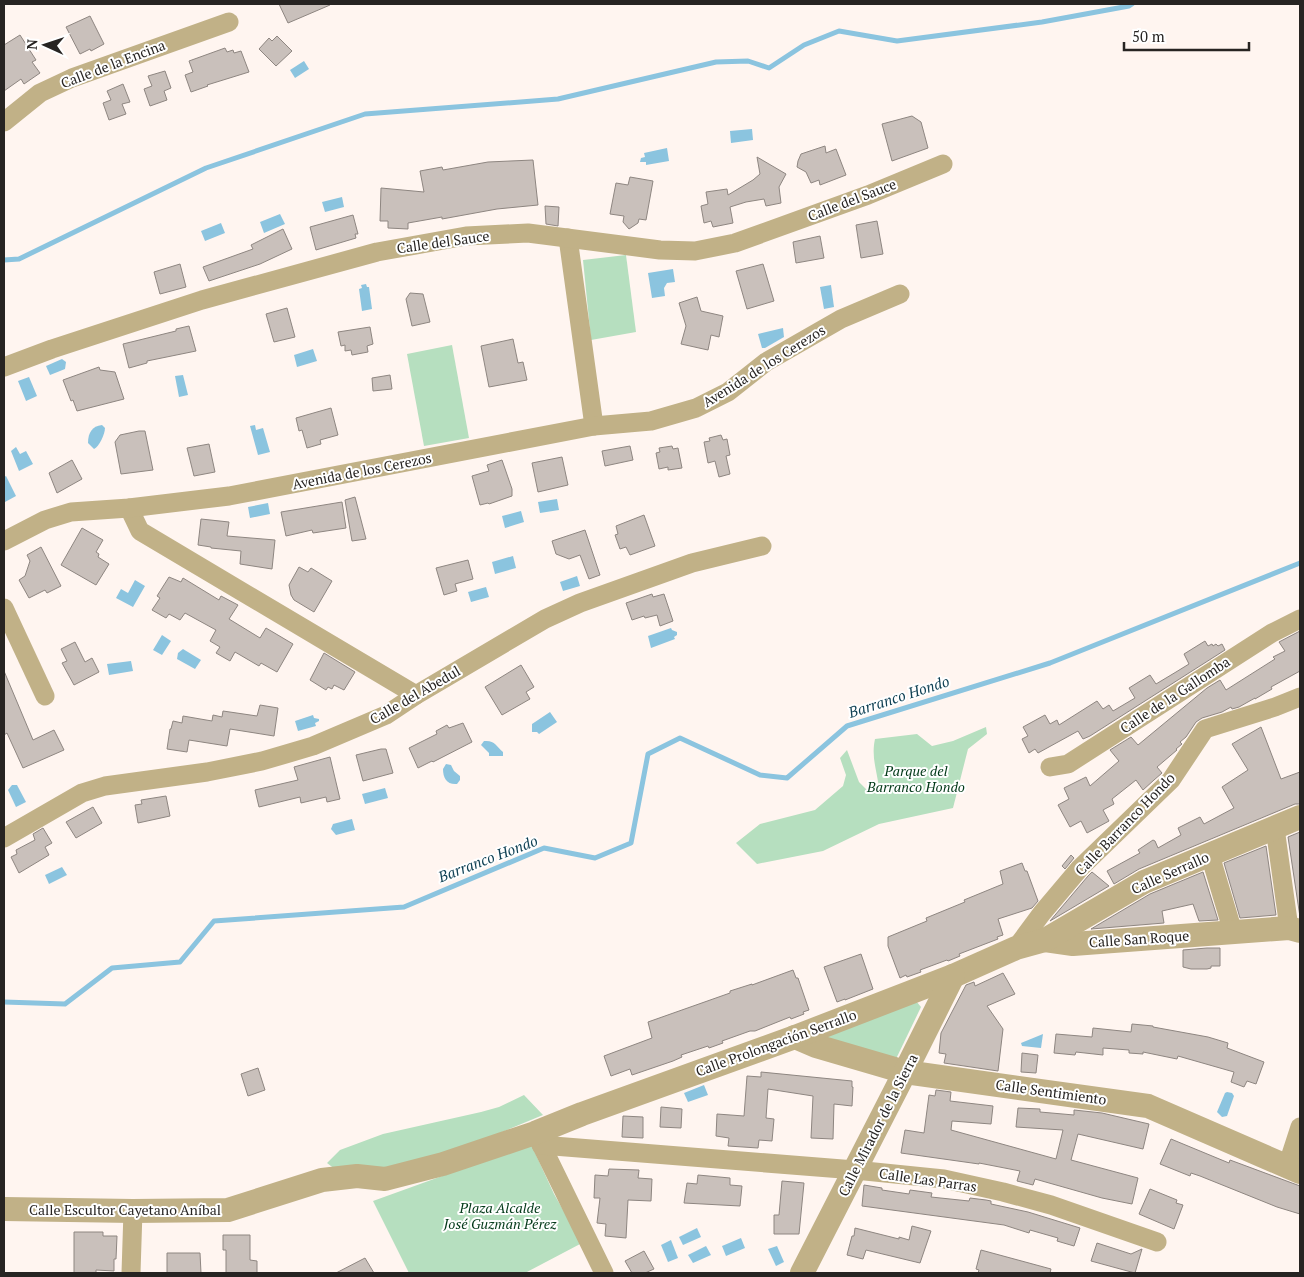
<svg xmlns="http://www.w3.org/2000/svg" width="1304" height="1277" viewBox="0 0 1304 1277" font-family="'PT Serif',serif">
<style>
.green{fill:#b6dfbf}
.water{fill:#8bc4df}
.lines{fill:none;stroke-linecap:round;stroke-linejoin:round}
.stream{stroke:#8bc4df;stroke-width:5}
.building{fill:#c9c0bb;stroke:#8e8681}
.minor{stroke:#c1b187;stroke-width:19}
.tertiary{stroke:#c1b187;stroke-width:24}
.labels{text-anchor:middle;stroke-width:4;stroke-linejoin:round;paint-order:stroke}
.street-label{font-size:14px;fill:#272422;stroke:#fff}
.park-label{font-size:14px;font-style:italic;fill:#003817;stroke:#fff}
.water-label{font-size:15px;font-style:italic;fill:#104154;stroke:#fff}
</style>
<rect width="100%" height="100%" fill="#fff5f0"/>
<g class="green">
<path d="M626,255L636,332L591,340L583,260Z"/>
<path d="M452,345L469,438L424,446L407,354Z"/>
<path d="M986,727L987,734L968,749L953,808L879,824L823,851L757,864L736,843L760,824L815,810L843,786L846,775L840,758L847,750L859,782L866,789L879,788C877,771 871,757 875,739L917,734L932,746L953,741Z"/>
<path d="M916,1001L921,1007L895,1061L827,1043L826,1035Z"/>
<path d="M524,1095L543,1115L468,1146L379,1172L340,1173L327,1163L340,1150L383,1134L481,1112L499,1107Z"/>
<path d="M531,1144L554,1194L582,1243L525,1273H409L373,1201Z"/>
</g>
<g class="water">
<path d="M304,61L309,69L295,78L290,70Z"/>
<path d="M752,129L753,140L731,143L730,131Z"/>
<path d="M667,148L669,161L646,165V162H640L641,158L645,157L644,153Z"/>
<path d="M342,197L344,207L325,212L322,202Z"/>
<path d="M280,214L285,224L264,233L260,222Z"/>
<path d="M221,223L225,233L205,241L201,231Z"/>
<path d="M673,269L675,282L667,283L664,288L665,296L652,298L648,273Z"/>
<path d="M366,284L367,287H369L372,309L362,311L359,289L362,288L361,285Z"/>
<path d="M831,285L834,307L824,309L820,287Z"/>
<path d="M783,328L784,337L765,348H762L758,334Z"/>
<path d="M313,349L317,361L297,367L294,355Z"/>
<path d="M62,359L66,362L65,369L50,375L46,366Z"/>
<path d="M183,375L188,395L179,397L175,376Z"/>
<path d="M29,377L37,396L26,401L18,381Z"/>
<path d="M102,425L105,428C105,434 99,447 94,449L88,443C88,433 92,426 102,425Z"/>
<path d="M255,425L256,430L263,428L270,452L258,455L250,426Z"/>
<path d="M16,447L20,454L26,451L33,464L19,471L11,451Z"/>
<path d="M6,476L16,496L5,502L4,477Z"/>
<path d="M557,499L559,510L540,513L538,502Z"/>
<path d="M268,503L270,514L250,518L248,507Z"/>
<path d="M521,511L524,522L505,528L502,516Z"/>
<path d="M513,556L516,568L495,574L492,562Z"/>
<path d="M577,576L580,586L563,591L560,582Z"/>
<path d="M135,580L145,586L133,607L116,598L121,589L128,593Z"/>
<path d="M486,587L489,597L471,602L468,592Z"/>
<path d="M671,628L672,630L677,632V635L674,637L675,639L651,648L648,636Z"/>
<path d="M162,635L171,641L162,655L153,650Z"/>
<path d="M183,649L201,660L195,669L177,659L178,653Z"/>
<path d="M131,661L133,671L109,675L107,664Z"/>
<path d="M550,712L557,722L539,734L537,732H532V724Z"/>
<path d="M313,715L314,718L319,719V721L315,723L316,726L298,731L295,721Z"/>
<path d="M484,741C495,740 496,746 503,752V756H489V753L481,745Z"/>
<path d="M446,764L451,765L454,771L460,776V780L457,784C447,785 443,778 443,769Z"/>
<path d="M12,785H17L26,802L16,807L8,790Z"/>
<path d="M385,788L388,798L365,804L362,794Z"/>
<path d="M352,819L355,830L336,835L331,829L333,824Z"/>
<path d="M62,867L67,875L49,884L45,875Z"/>
<path d="M1043,1034L1041,1048L1022,1046L1021,1043Z"/>
<path d="M704,1085L708,1095L688,1102L684,1093Z"/>
<path d="M1227,1092L1232,1093L1234,1096L1227,1116L1222,1117L1217,1112L1225,1093Z"/>
<path d="M697,1228L701,1237L683,1245L679,1237Z"/>
<path d="M741,1238L745,1248L726,1256L722,1246Z"/>
<path d="M671,1240L678,1258L668,1262L661,1245Z"/>
<path d="M706,1246L711,1255L693,1263L688,1255Z"/>
<path d="M777,1246L784,1262L776,1266L768,1249Z"/>
</g>
<g class="lines">
<g class="stream">
<path d="M4,260L19,259L206,168L365,114L558,99L716,62L748,61L769,68L804,45L839,31L897,41L1042,22L1129,6L1132,4"/>
<path d="M4,1002L65,1004L112,968L180,962L214,921L404,907L544,848L595,858L631,843L648,754L680,738L760,775L787,778L847,726L1050,663L1300,563"/>
</g>
</g>
<g class="building">
<path d="M279,4H330V5L288,23Z"/>
<path d="M90,16L104,44L91,51L90,49L80,54L66,27Z"/>
<path d="M20,35L36,60L32,62L40,73L24,84L21,79L4,91V45Z"/>
<path d="M277,36L292,51L276,66L259,49L269,38L272,41Z"/>
<path d="M225,48L227,52L233,50L234,53L241,51L249,72L207,85L208,86L191,92L185,75L193,72L189,61Z"/>
<path d="M165,71L171,88L164,91L167,100L150,106L144,89L152,86L148,76Z"/>
<path d="M123,84L130,102L122,104L126,114L109,120L103,103L111,100L107,91Z"/>
<path d="M912,116L921,122L928,148L892,161L882,124Z"/>
<path d="M825,146L826,153L836,149L846,175L820,185L819,180L811,183L806,172L797,167L798,161L801,154Z"/>
<path d="M757,157L786,174L779,187L781,203L766,206L764,199L746,202L730,207L733,223L713,227L711,221L704,223L701,206L708,204L706,192L727,189L728,195L753,180L760,174Z"/>
<path d="M533,160L538,205L497,209L442,219V217L408,223V229L388,228V221H380L381,188L424,192L420,171L442,167L443,170L488,162Z"/>
<path d="M630,177L653,181L646,220L639,219L638,223L629,229L623,222L624,216L610,214L616,183L628,185Z"/>
<path d="M545,206L559,207L558,226L546,224Z"/>
<path d="M353,215L358,234H355L356,238L316,250L310,227Z"/>
<path d="M877,221L883,254L861,258L856,225Z"/>
<path d="M283,229L292,249L260,264L209,281L203,267L253,249L251,245Z"/>
<path d="M820,236L824,258L796,263L793,242Z"/>
<path d="M180,264L186,287L160,294L154,272Z"/>
<path d="M763,264L774,301L747,309L736,271Z"/>
<path d="M410,293L423,294L430,322L412,326L406,299Z"/>
<path d="M697,297L701,311L723,316L719,337L711,335L708,350L681,344L686,326L679,303Z"/>
<path d="M287,308L295,337L274,342L266,314Z"/>
<path d="M189,326L196,351L147,361V363L129,368L123,344L176,331V329Z"/>
<path d="M370,327L373,344L367,346L368,352L352,355L351,350L345,351V345L341,346L338,332Z"/>
<path d="M513,339L518,363L523,362L527,380L489,387L481,346Z"/>
<path d="M99,367L100,370L115,372L124,399L77,411L73,400L71,401L63,380Z"/>
<path d="M390,375L392,389L373,391L372,378Z"/>
<path d="M331,408L338,435L320,440L321,444L307,448L302,430L299,431L296,418Z"/>
<path d="M139,431H145L153,470L121,474L115,442L120,435Z"/>
<path d="M721,435L723,440L727,439L730,455L726,456L730,474L719,477L715,461L708,463L704,442L710,441L709,438Z"/>
<path d="M209,444L215,472L194,476L187,448Z"/>
<path d="M630,446L633,460L605,466L602,451Z"/>
<path d="M672,446L673,449L678,448L682,468L668,470V467L659,469L656,453L660,452L659,448Z"/>
<path d="M562,457L568,485L538,492L532,463Z"/>
<path d="M72,460L82,479L57,493L49,473Z"/>
<path d="M502,460L512,489V496L489,504L488,503L480,505L472,476L489,471L487,465Z"/>
<path d="M355,497L366,539L352,541L345,500Z"/>
<path d="M342,502L346,528L313,533L312,530L286,536L281,512Z"/>
<path d="M644,515L655,546L630,555L626,547L620,549L615,535L618,534L616,526Z"/>
<path d="M201,519L229,522L227,536L275,540L272,569L240,564L241,551L211,548V547L198,545Z"/>
<path d="M82,528L103,540L96,552L99,554L98,557L109,564L96,585L61,565Z"/>
<path d="M585,530L600,575L589,579L580,555L569,559L556,554L552,541Z"/>
<path d="M41,547L61,586L47,593L45,590L29,598L19,580L25,576L30,561L27,555Z"/>
<path d="M468,560L473,579L455,584L457,591L444,595L436,568Z"/>
<path d="M299,567L308,572L311,568L332,581L314,612L294,600L291,595L289,585Z"/>
<path d="M169,577L181,582L183,578L219,600L221,596L238,605L229,619L260,638L266,628L293,644L277,672L261,663L259,666L235,652L230,661L216,653L220,647L210,641L216,630L185,613L180,620L169,614L166,618L152,610L160,598L157,596Z"/>
<path d="M652,594L653,597L664,594L673,621L660,626L657,615L645,618L644,616L632,620L626,603Z"/>
<path d="M1300,631V671L1271,687L1272,689L1255,699V698L1239,707L1232,709L1231,707L1222,712L1202,718L1196,722L1186,737L1180,742L1182,744L1176,749L1177,750L1157,767L1162,773L1154,780L1143,790L1136,780L1112,799L1114,804L1103,810L1109,821L1087,833L1081,821L1070,827L1058,805L1069,799L1064,788L1086,777L1090,786L1119,761L1110,750L1131,737L1138,745L1207,688L1220,680L1226,690L1275,659L1273,657L1285,651L1279,642Z"/>
<path d="M1205,641L1208,646L1212,644L1213,646L1216,644L1218,646L1222,644L1225,650L1090,736L1083,739L1078,731L1038,753L1035,749L1029,753L1022,739L1028,736L1023,727L1045,715L1050,724L1057,720L1059,725L1097,701L1103,709L1109,705L1113,711L1135,698L1129,688L1150,675L1156,684L1176,672L1189,664L1184,654Z"/>
<path d="M75,642L85,662L92,658L99,672L74,685L62,663L67,661L61,649Z"/>
<path d="M324,653L355,672L344,690L334,685L332,689L328,687L326,690L310,680Z"/>
<path d="M521,665L534,687L526,692L530,699L502,715L485,687Z"/>
<path d="M4,671L33,740L54,730L64,750L23,768L7,733L4,735Z"/>
<path d="M260,705L278,708L274,736L230,729L227,746L189,740L187,752L167,749L170,729H171L173,721L182,723L183,716L212,721L213,715L222,717L223,711L257,716Z"/>
<path d="M463,723L472,742L433,762L432,761L418,768L409,748L437,734L436,731L447,725L449,728Z"/>
<path d="M1261,727L1281,779L1300,772V804H1295L1139,869L1114,884L1107,871L1140,853L1138,850L1153,840L1155,841L1158,848L1181,835L1178,828L1200,817L1204,824L1234,808L1222,787L1248,770L1232,744Z"/>
<path d="M381,749H386L393,773L363,781L356,755Z"/>
<path d="M330,757L340,799L327,802L326,797L301,803L300,797L259,807L255,790L298,780L294,767Z"/>
<path d="M166,796L170,816L138,823L135,805L142,804L141,800Z"/>
<path d="M93,807L102,823L76,838L66,822Z"/>
<path d="M43,828L52,843L45,847L49,855L19,873L11,857L17,854L16,850L35,840L33,834Z"/>
<path d="M1300,832V917L1288,837Z"/>
<path d="M1266,846L1276,915L1240,918L1224,863Z"/>
<path d="M1071,855L1074,858L1065,869L1062,866Z"/>
<path d="M1022,863L1025,871H1027L1038,901L1032,908L998,919L1003,935L997,937L998,939L959,954L960,956L948,961L947,960L920,970L921,972L907,977L906,975L900,978L888,946V937L927,921L926,918L965,902L964,900L1003,884L1000,871Z"/>
<path d="M1092,872L1109,886L1050,921L1088,876Z"/>
<path d="M1203,872L1218,920L1199,921L1193,904L1162,911L1164,923L1091,929L1150,894Z"/>
<path d="M1207,948H1220V966H1211V968L1207,969H1191L1183,967V950Z"/>
<path d="M861,954L873,989L845,1000V999L837,1002L824,967Z"/>
<path d="M793,970L796,978H798L809,1010L803,1012L804,1014L791,1019L790,1017L755,1031H750L722,1041L723,1043L709,1048L708,1046L681,1055L682,1057L673,1061L632,1075L630,1069L611,1076L604,1056L652,1038L648,1022L730,993V991L752,984V985Z"/>
<path d="M1003,973L1015,994L987,1006L1003,1029L998,1071L944,1063L946,1054L939,1053L941,1033L966,985L974,982L975,986Z"/>
<path d="M1132,1024L1153,1026V1027L1208,1037L1228,1043L1227,1048L1264,1062L1256,1084L1247,1081L1244,1087L1231,1082L1234,1072L1178,1056L1177,1059L1143,1052V1054L1129,1053V1050L1103,1048V1055L1076,1052L1075,1055L1054,1053L1056,1034L1092,1037L1093,1028L1131,1032Z"/>
<path d="M1022,1053L1038,1055L1036,1073L1021,1072Z"/>
<path d="M258,1068L265,1090L248,1096L241,1074Z"/>
<path d="M761,1072L852,1081V1087H853L852,1106L834,1104L833,1139L811,1138L813,1096L768,1089L766,1118L774,1119L772,1141L759,1140L758,1148L728,1146L729,1138L716,1136L717,1114L744,1116L747,1076L761,1077Z"/>
<path d="M936,1090L951,1092L950,1101L993,1106L991,1124L952,1121L951,1130L1056,1159L1063,1130L1016,1127L1018,1108L1040,1109V1112L1074,1115V1110L1102,1113L1149,1124L1143,1149L1078,1134L1071,1160L1138,1178L1132,1204L1102,1198L1035,1179L1033,1185L1017,1181L1020,1171L979,1163V1164L901,1153L905,1130L924,1133L929,1095L935,1096Z"/>
<path d="M661,1107L682,1109L681,1128L660,1127Z"/>
<path d="M623,1116L643,1117V1138L622,1137Z"/>
<path d="M1171,1139L1229,1163L1230,1160L1300,1186V1214L1277,1207L1200,1176L1191,1173L1190,1176L1160,1164Z"/>
<path d="M609,1169L639,1170L638,1178L652,1179L651,1201L628,1200L626,1238L605,1236L606,1224L597,1223L600,1198H594L595,1175L608,1176Z"/>
<path d="M698,1175L730,1178V1185L742,1186L740,1206L684,1203L687,1183L697,1184Z"/>
<path d="M782,1181L804,1183L799,1234H774V1215H779Z"/>
<path d="M864,1185L882,1188V1190L909,1194L910,1190L932,1193L931,1197L969,1201L970,1198L986,1200L991,1201V1204L1028,1212L1080,1228L1074,1246L1057,1241L1058,1238L1030,1230L1029,1233L1004,1225L862,1206Z"/>
<path d="M1150,1189L1177,1200L1176,1203L1183,1205L1174,1229L1139,1214Z"/>
<path d="M912,1226L931,1231L920,1263L866,1250L863,1259L847,1255L852,1236H854L855,1228L899,1239V1237L909,1240Z"/>
<path d="M74,1232H103V1236H117L116,1259H114V1271L96,1270V1273H74Z"/>
<path d="M223,1235H250V1260L257,1261V1273H226V1250H223Z"/>
<path d="M1097,1243L1131,1254L1142,1249L1135,1273L1091,1261Z"/>
<path d="M981,1250L1051,1269L1050,1273H978L979,1270L976,1269Z"/>
<path d="M644,1251L654,1269L645,1273H632L625,1261Z"/>
<path d="M167,1253H200L201,1273H167Z"/>
<path d="M365,1258L374,1273H336Z"/>
</g>
<g class="lines">
<g class="minor">
<path d="M4,122L40,93L72,78L229,22"/>
<path d="M568,238L594,426"/>
<path d="M4,367L52,349L202,300L377,252L466,236L528,233L660,250L695,251L735,243L868,195L943,164"/>
<path d="M129,508L140,531L416,695"/>
<path d="M4,541L45,520L71,512L129,508L229,496L594,426L651,421L696,408L728,392L766,362L841,319L900,294"/>
<path d="M4,608L45,696"/>
<path d="M1050,767L1068,764L1272,633L1300,619"/>
<path d="M1275,828L1289,928"/>
<path d="M4,838L82,793L105,786L207,772L262,761L313,746L386,715L416,695L545,619L580,603L692,563L762,546"/>
<path d="M1210,855L1233,932"/>
<path d="M1016,948L1042,913L1080,868L1171,780L1205,729L1275,707L1300,697"/>
<path d="M537,1136L604,1273"/>
<path d="M541,1145L855,1170L944,1179L1003,1192L1051,1205L1157,1242"/>
<path d="M1287,1167L1300,1127"/>
<path d="M131,1273L133,1211"/>
</g>
<g class="tertiary">
<path d="M1045,940L1073,944L1289,928L1300,931"/>
<path d="M795,1037L816,1046L905,1072L1148,1106L1300,1172"/>
<path d="M4,1209L133,1211L228,1210L322,1180L357,1176L385,1179L443,1164L535,1133L582,1114L795,1037L953,976L1016,948L1045,940L1144,882L1300,817"/>
<path d="M802,1273L905,1072L953,976"/>
</g>
</g>
<g class="labels">
<g class="street-label">
<text transform="translate(113 64) rotate(-21)" y="5">Calle de la Encina</text>
<text transform="translate(852 200) rotate(-21)" y="5">Calle del Sauce</text>
<text transform="translate(443 242) rotate(-8)" y="5">Calle del Sauce</text>
<text transform="translate(764 366) rotate(-32)" y="5">Avenida de los Cerezos</text>
<text transform="translate(362 471) rotate(-11)" y="5">Avenida de los Cerezos</text>
<text transform="translate(415 695) rotate(-30)" y="5">Calle del Abedul</text>
<text transform="translate(1175 695) rotate(-33)" y="5">Calle de la Gallomba</text>
<text transform="translate(1125 824) rotate(-46)" y="5">Calle Barranco Hondo</text>
<text transform="translate(1170 873) rotate(-24)" y="5">Calle Serrallo</text>
<text transform="translate(1139 939) rotate(-4)" y="5">Calle San Roque</text>
<text transform="translate(776 1043) rotate(-20)" y="5">Calle Prolongación Serrallo</text>
<text transform="translate(1051 1092) rotate(8)" y="5">Calle Sentimiento</text>
<text transform="translate(878 1125) rotate(-63)" y="5">Calle Mirador de la Sierra</text>
<text transform="translate(928 1180) rotate(8)" y="5">Calle Las Parras</text>
<text x="125" y="1215">Calle Escultor Cayetano Aníbal</text>
</g>
<g class="park-label">
<text x="916" y="776">Parque del<tspan x="916" dy="16">Barranco Hondo</tspan></text>
<text x="500" y="1213">Plaza Alcalde<tspan x="500" dy="16">José Guzmán Pérez</tspan></text>
</g>
<g class="water-label">
<text transform="translate(899 697) rotate(-18)" y="5">Barranco Hondo</text>
<text transform="translate(488 859) rotate(-21)" y="5">Barranco Hondo</text>
</g>
</g>
<rect width="1304" height="1277" fill="none" stroke="#272422" stroke-width="10"/>
<g transform="translate(45 45) rotate(273)" stroke="#ffffff" stroke-width="4" paint-order="stroke">
<path d="M0-4L9 19L0 12L-9 19Z" fill="#272422"/>
<text y="-8" font-size="14" font-weight="bold" text-anchor="middle" fill="#272422">N</text>
</g>
<path d="M1124 42v8h125v-8" fill="none" stroke="#272422" stroke-width="2.5"/>
<text x="1132" y="42" font-size="15" fill="#272422" stroke="#ffffff" stroke-width="4" paint-order="stroke">50 m</text>
</svg>
